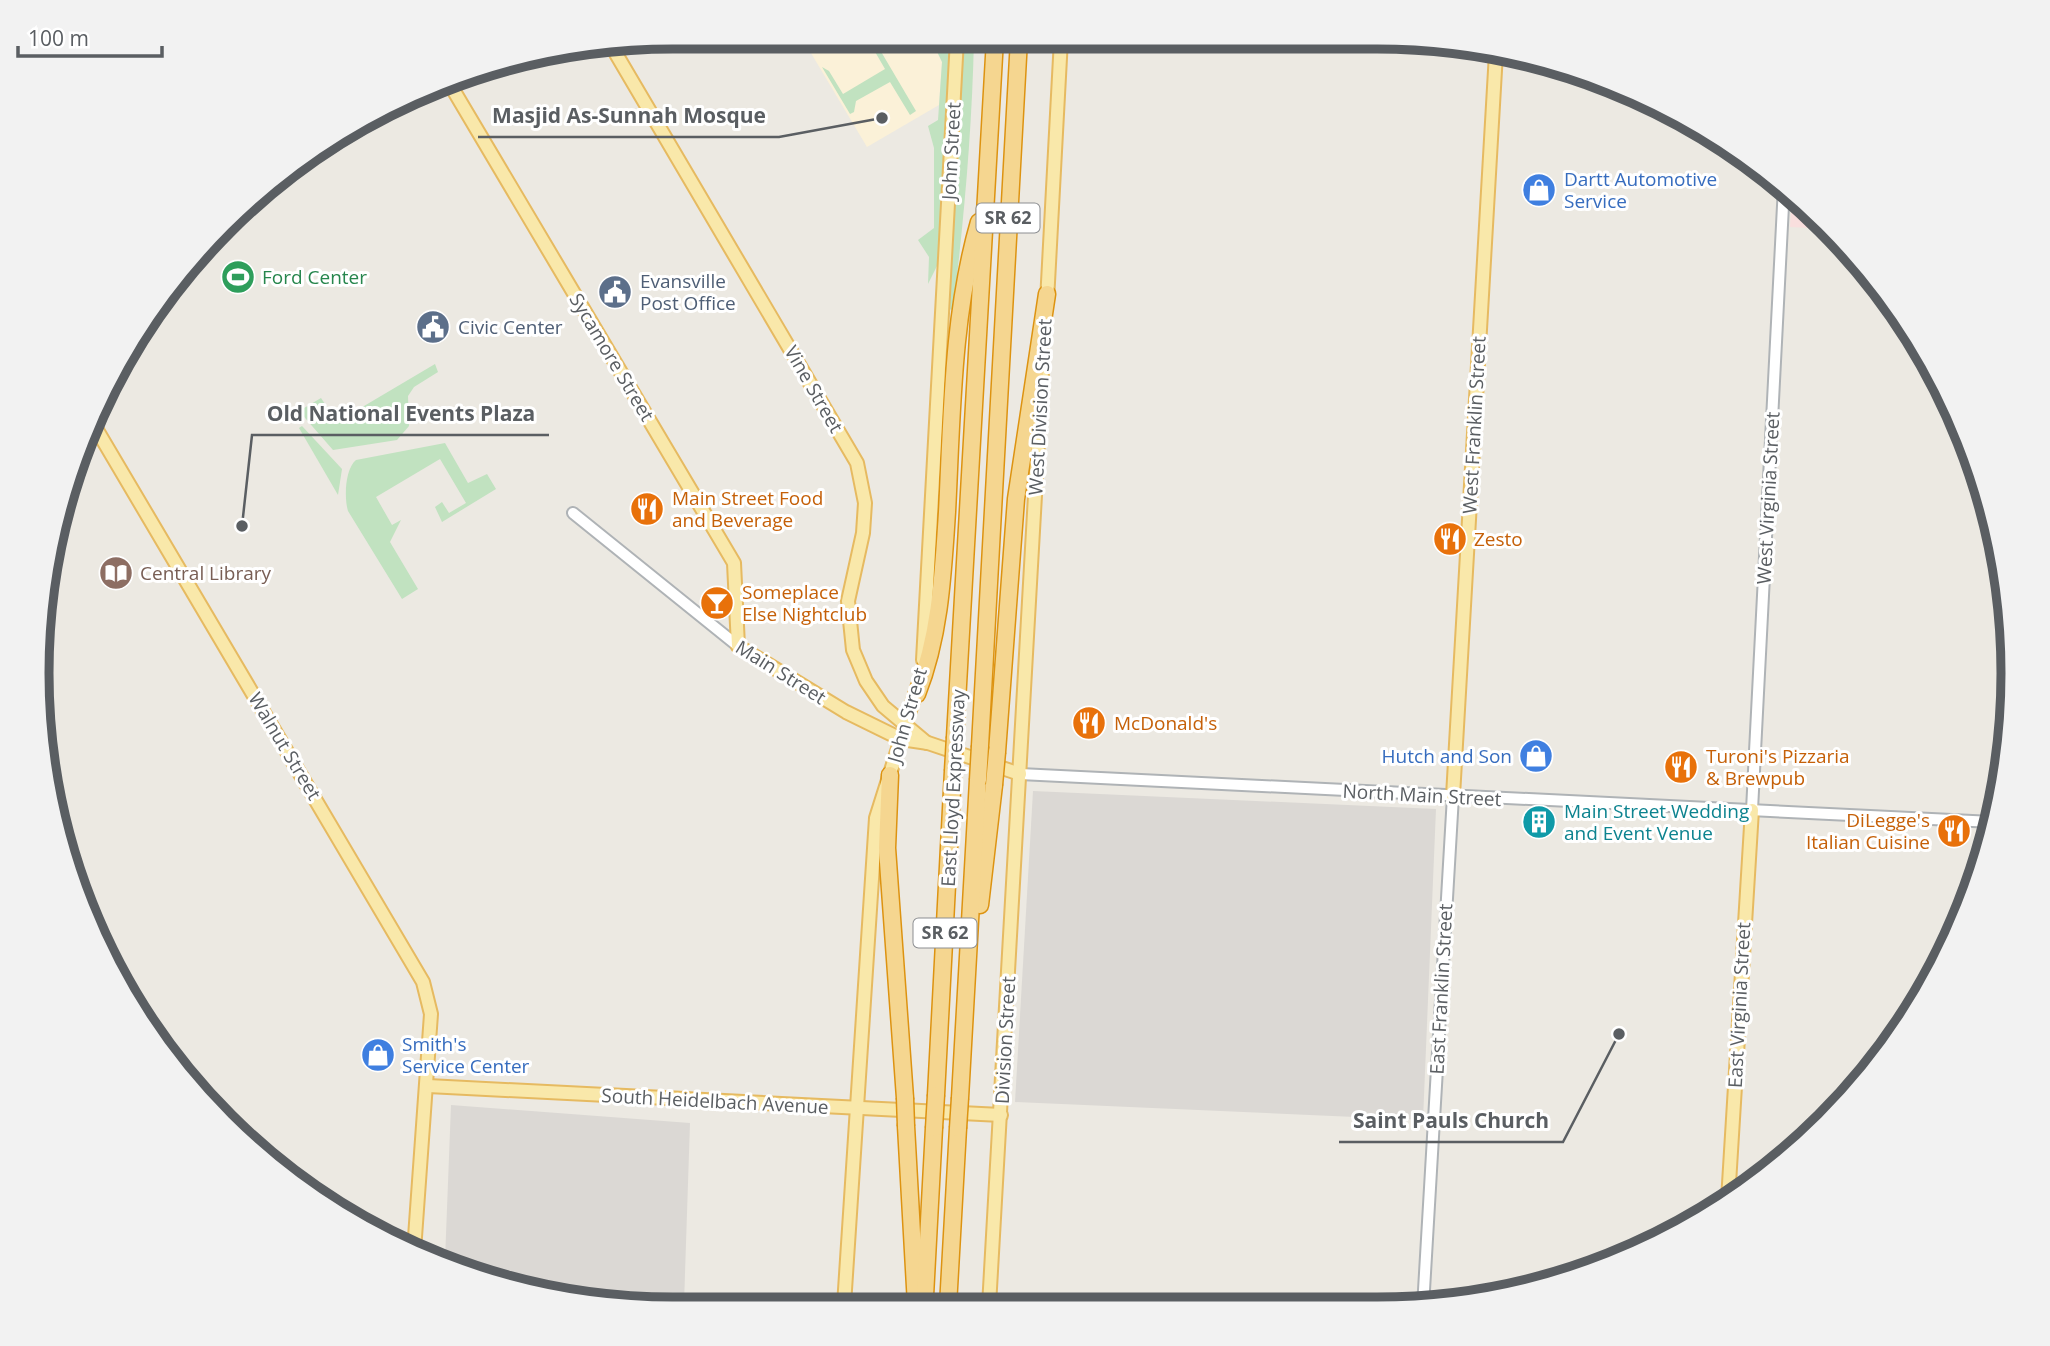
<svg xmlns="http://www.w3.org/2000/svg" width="2050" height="1346" viewBox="0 0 2050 1346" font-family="'Open Sans',sans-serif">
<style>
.commercial{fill:#fbf1d8}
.industrial{fill:#dbd8d4}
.medical{fill:#f9dfde}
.green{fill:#c1e2c0}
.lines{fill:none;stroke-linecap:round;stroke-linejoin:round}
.minor-casing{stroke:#afb3b6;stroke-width:14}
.major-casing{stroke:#e6ba61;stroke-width:16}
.highway-casing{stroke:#dd9311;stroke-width:19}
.minor{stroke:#fff;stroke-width:10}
.major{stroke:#f9e8aa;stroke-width:12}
.highway{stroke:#f5d690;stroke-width:16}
.highway-bridge-casing{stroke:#dd9311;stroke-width:19;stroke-linecap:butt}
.highway-bridge{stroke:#f5d690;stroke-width:16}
.labels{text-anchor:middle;stroke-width:6;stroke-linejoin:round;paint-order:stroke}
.shield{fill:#fff;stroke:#8c8e91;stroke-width:2}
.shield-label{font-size:18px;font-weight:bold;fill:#5a5e62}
.street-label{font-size:19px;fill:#5a5e62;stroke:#fff}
.shop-label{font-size:19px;fill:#366cbe;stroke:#fff;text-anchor:start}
.leisure-label{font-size:19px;fill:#27864d;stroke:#fff;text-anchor:start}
.service-label{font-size:19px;fill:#4e5e75;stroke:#fff;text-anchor:start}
.food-label{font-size:19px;fill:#c56008;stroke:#fff;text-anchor:start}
.education-label{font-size:19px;fill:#785e54;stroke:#fff;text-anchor:start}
.culture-label{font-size:19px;fill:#0d838f;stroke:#fff;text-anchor:start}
.rim{fill:none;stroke:#5a5e62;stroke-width:9}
.leader{fill:none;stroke:#5a5e62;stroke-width:2.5}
.callout-dot{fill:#5a5e62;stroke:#fff;stroke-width:2.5}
.callout-label{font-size:21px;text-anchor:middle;font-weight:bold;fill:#5a5e62;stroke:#fff;stroke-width:6;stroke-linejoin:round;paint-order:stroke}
</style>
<rect width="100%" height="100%" fill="#ece9e2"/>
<path class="commercial" d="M802,38L931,39L942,62L939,105L867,147Z"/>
<g class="industrial">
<path d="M1033,791L1436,809L1423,1120L1015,1102Z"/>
<path d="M451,1105L690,1123L684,1304H590L445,1260Z"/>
</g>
<path class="medical" d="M1792,192L1797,195L1829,229L1790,227Z"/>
<g class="green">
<path d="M867,38H873L916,111L910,115L890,82L856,101L854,112L850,114L822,67L829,71L843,94L885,69Z"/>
<path d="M931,39H951L939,262L928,284L929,257L918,240L934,228V148L928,126L938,120L942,62Z"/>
<path d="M963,39H974C972,130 964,219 953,310L948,309Z"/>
<path d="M435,364L438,372L414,387L408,396L409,426L397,440L333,450L299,411L321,398L337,422Z"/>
<path d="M302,426L342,469L338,495L299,428Z"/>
<path d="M445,443L468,483L487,474L496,489L442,522L435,507L442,502L449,513L466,503L440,459L376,497L392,525L401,520L390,542L418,589L402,599L348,511C344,498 345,469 356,460Z"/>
</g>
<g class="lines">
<g class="minor-casing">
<g id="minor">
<path d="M573,513L738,646"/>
<path d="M1020,774L1993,822"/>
<path d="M1752,810L1784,186"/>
<path d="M1423,1307L1453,796"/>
</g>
</g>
<g class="major-casing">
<g id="major">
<path d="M612,47L857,463L865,503L863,533L848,601L853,650L866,681L883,706L927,743"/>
<path d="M448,81L734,563L738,646L846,712L901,739L928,743L1020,774"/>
<path d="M1047,301L1061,39"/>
<path d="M91,420L423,982L431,1014L414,1251"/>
<path d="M923,660L957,39"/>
<path d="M1453,796L1496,53"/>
<path d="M428,1086L1001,1115"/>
<path d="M1728,1200L1752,810"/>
<path d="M844,1305L876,818L918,685"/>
<path d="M989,1306L1042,372"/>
</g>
</g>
<g class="highway-casing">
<g id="highway">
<path d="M917,694C940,636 943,574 947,512C952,416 952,315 979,222"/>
<path d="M955,737L995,39"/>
<path d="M980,746L1019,39"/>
<path d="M997,752L1016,499L1047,294"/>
<path d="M890,775L887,848L905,1098"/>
<path d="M980,905L994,785"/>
<path d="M936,1095L953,771"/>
<path d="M960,1098L978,780"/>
<path d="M906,1126L916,1305"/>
<path d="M925,1296L934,1128"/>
<path d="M948,1306L958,1128"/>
</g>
</g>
<use href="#minor" class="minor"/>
<use href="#major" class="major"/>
<use href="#highway" class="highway"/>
<g class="highway-bridge-casing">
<g id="highway-bridge">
<path d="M953,771L955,737"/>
<path d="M978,780L980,746"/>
<path d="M994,785L997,752"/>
<path d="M905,1098L906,1126"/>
<path d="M934,1128L936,1095"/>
<path d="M958,1128L960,1098"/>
</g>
</g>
<use href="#highway-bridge" class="highway-bridge"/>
</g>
<defs>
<g id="shop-disc" transform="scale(1.75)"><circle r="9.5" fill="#3f7fe0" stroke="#fff"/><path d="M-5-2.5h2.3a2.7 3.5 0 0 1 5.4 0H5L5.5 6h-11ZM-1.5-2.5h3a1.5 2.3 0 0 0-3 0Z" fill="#fff"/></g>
<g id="stadium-disc" transform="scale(1.75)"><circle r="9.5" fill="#2e9e5b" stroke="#fff"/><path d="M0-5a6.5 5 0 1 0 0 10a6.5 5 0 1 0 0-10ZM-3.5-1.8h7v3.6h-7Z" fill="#fff"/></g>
<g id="civic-disc" transform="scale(1.75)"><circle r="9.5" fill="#5c6f8a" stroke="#fff"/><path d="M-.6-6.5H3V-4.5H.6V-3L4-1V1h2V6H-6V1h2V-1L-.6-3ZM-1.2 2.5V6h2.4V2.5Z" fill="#fff"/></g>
<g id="restaurant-disc" transform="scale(1.75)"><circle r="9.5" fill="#e8710a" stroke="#fff"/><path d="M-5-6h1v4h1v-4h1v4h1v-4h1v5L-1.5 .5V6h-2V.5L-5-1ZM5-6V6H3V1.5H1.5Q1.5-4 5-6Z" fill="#fff"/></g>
<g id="library-disc" transform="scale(1.75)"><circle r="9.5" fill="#8d6e63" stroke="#fff"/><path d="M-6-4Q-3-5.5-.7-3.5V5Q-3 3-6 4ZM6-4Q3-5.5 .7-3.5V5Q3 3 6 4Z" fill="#fff"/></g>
<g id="bar-disc" transform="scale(1.75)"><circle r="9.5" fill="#e8710a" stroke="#fff"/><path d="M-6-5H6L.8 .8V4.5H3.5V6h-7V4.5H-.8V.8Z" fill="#fff"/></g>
<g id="building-disc" transform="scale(1.75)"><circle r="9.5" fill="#0f9aa8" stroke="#fff"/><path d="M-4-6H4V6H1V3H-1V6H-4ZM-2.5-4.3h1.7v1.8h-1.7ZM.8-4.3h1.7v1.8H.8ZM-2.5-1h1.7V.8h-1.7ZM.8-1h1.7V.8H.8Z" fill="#fff"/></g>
</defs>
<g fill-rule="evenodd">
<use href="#shop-disc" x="1539" y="190"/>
<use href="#stadium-disc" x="238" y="277"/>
<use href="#civic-disc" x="615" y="292"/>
<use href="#civic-disc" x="433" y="327"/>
<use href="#restaurant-disc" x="647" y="509"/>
<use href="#restaurant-disc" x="1450" y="539"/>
<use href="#library-disc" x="116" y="573"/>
<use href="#bar-disc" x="717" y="603"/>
<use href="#restaurant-disc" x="1089" y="723"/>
<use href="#shop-disc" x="1536" y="756"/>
<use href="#restaurant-disc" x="1681" y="767"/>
<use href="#building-disc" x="1539" y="822"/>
<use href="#restaurant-disc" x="1954" y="831"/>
<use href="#shop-disc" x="378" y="1055"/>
</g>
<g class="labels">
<g class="shield">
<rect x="976.5" y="203.5" width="63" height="29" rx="5"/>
<rect x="913.5" y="918.5" width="63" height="29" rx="5"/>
</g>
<g class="shield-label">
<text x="1008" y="224">SR 62</text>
<text x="945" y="939">SR 62</text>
</g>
<g class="street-label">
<text transform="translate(951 151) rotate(-87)" y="7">John Street</text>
<text transform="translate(612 357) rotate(59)" y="7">Sycamore Street</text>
<text transform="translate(814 389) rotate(60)" y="7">Vine Street</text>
<text transform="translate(1040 407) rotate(-87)" y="7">West Division Street</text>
<text transform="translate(1474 425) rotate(-87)" y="7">West Franklin Street</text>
<text transform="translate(1768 498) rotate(-87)" y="7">West Virginia Street</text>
<text transform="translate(781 672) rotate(32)" y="7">Main Street</text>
<text transform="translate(907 715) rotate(-74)" y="7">John Street</text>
<text transform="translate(285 746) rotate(59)" y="7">Walnut Street</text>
<text transform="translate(953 788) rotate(-87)" y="7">East Lloyd Expressway</text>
<text transform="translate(1422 795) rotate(3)" y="7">North Main Street</text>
<text transform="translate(1441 989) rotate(-87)" y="7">East Franklin Street</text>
<text transform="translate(1739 1005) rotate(-87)" y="7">East Virginia Street</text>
<text transform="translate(1005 1040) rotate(-87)" y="7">Division Street</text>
<text transform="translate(715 1101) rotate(3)" y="7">South Heidelbach Avenue</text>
</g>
<g class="shop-label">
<text x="1564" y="186">Dartt Automotive<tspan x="1564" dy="22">Service</tspan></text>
<text x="1512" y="763" text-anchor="end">Hutch and Son</text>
<text x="402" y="1051">Smith's<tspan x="402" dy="22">Service Center</tspan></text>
</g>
<g class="leisure-label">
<text x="262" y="284">Ford Center</text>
</g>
<g class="service-label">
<text x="640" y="288">Evansville<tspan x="640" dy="22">Post Office</tspan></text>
<text x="458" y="334">Civic Center</text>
</g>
<g class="food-label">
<text x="672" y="505">Main Street Food<tspan x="672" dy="22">and Beverage</tspan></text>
<text x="1474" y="546">Zesto</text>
<text x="742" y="599">Someplace<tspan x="742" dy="22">Else Nightclub</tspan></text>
<text x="1114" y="730">McDonald's</text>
<text x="1706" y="763">Turoni's Pizzaria<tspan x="1706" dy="22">&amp; Brewpub</tspan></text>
<text x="1930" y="827" text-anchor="end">DiLegge's<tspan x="1930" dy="22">Italian Cuisine</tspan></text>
</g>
<g class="education-label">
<text x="140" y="580">Central Library</text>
</g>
<g class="culture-label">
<text x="1564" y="818">Main Street Wedding<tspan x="1564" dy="22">and Event Venue</tspan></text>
</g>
</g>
<path d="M0 0H2050V1346H0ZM673 49H1377A624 624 0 0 1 2001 673V673A624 624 0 0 1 1377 1297H673A624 624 0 0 1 49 673V673A624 624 0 0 1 673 49Z" fill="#f2f2f2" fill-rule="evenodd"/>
<path class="rim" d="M673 49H1377A624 624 0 0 1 2001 673V673A624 624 0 0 1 1377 1297H673A624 624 0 0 1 49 673V673A624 624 0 0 1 673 49Z"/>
<path class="leader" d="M882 118L779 137H478M242 526L252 435H549M1619 1034L1563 1142H1339"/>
<g class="callout-dot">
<circle cx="882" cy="118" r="7"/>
<circle cx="242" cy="526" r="7"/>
<circle cx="1619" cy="1034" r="7"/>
</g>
<g class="callout-label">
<text x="629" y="123">Masjid As-Sunnah Mosque</text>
<text x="401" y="421">Old National Events Plaza</text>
<text x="1451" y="1128">Saint Pauls Church</text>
</g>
<path d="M18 46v10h144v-10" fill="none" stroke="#5a5e62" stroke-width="3.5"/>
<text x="28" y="46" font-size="21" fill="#5a5e62" stroke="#ffffff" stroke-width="5" paint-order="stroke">100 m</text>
</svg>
